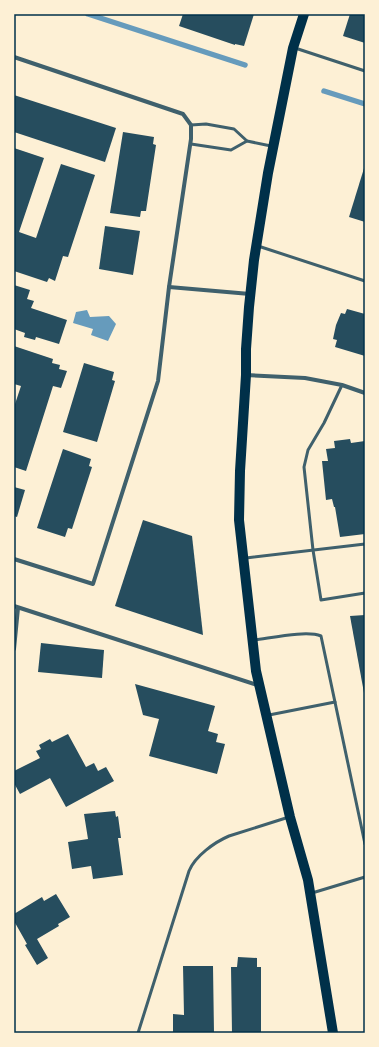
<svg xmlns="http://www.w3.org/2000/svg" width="379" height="1047" viewBox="0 0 379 1047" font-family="'Archivo Narrow',sans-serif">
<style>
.water{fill:#669bbc}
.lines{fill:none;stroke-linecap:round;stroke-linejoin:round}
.stream{stroke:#669bbc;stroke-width:5.5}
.building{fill:#264d5e}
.service{stroke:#3f606c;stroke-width:3}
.minor{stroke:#3f606c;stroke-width:4}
.primary{stroke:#003049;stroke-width:10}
.neatline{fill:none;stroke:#003049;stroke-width:1.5}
</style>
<rect width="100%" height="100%" fill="#fdf0d5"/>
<path class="water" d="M87,310L90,317L109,316L116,324L108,341L91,335L93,329L73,323L76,312Z"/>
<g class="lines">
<g class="stream">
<path d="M88,14L245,65"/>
<path d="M324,91L365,104"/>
</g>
</g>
<g class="building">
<path d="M183,14H254L244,46L235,44V45L179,26Z"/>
<path d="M350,14H365V43L343,36Z"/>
<path d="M14,95L116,128L105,162L14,132Z"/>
<path d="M123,132L154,137L153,144L156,145L146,211H141L140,217L110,213Z"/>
<path d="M14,148L44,158L19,232L36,238L61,164L95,175L68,257L63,256L55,281L49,278L47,282L14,271Z"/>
<path d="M365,165V222L349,217Z"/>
<path d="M105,226L140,231L133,275L99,269Z"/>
<path d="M14,285L30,290L27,299L34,301L31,308L67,320L59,344L36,337L35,340L24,337L25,333L14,329Z"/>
<path d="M347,309L365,314V356L335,347L337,340L333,339L336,325L341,313L345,314Z"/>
<path d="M14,346L53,359L52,363L60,365L59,369L67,371L61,388L53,386L26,471L14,467V407L21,386L14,384Z"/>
<path d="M84,363L114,372L112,380L115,381L97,442L63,432Z"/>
<path d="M350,439L351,443L365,441V534L340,537L335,507H334L332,499L326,500L322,461H328L326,449L335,448L334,441Z"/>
<path d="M63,449L91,459L89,466L92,467L72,529L68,528L65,537L37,528Z"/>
<path d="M14,487L25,490L17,517L14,516Z"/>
<path d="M143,520L192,536L203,635L115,606Z"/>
<path d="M365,615V693H364L350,616Z"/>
<path d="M41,643L104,650L102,678L38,672Z"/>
<path d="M135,684L215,706L208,731L218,734L216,742L225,744L217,774L149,756L159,719L143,715Z"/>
<path d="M68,734L86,767L94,763L98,771L106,767L114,781L66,807L50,778L20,794L14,783V771L40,758L36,751L41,749L39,745L50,739L52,742Z"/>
<path d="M115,811L116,817L118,816L121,838H118L123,875L93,879L91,866L72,869L68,842L88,839L84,814Z"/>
<path d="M56,894L70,917L58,924L59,926L37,939L48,958L37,965L25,945L27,944L14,921V914L42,897L44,901Z"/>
<path d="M238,957L257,958V967H261V1033H232L231,967H237Z"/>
<path d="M183,966H213L214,1033H173V1014L184,1015Z"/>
</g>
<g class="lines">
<g class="service">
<path d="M295,48L365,71"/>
<path d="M191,125L206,124L234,129L247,141L271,146"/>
<path d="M191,144L231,150L247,141"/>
<path d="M258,246L365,281"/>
<path d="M342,385L324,423L308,450L304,467L313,550L321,600L365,593"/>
<path d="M246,558L365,544"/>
<path d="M254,640C271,638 307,630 321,636L365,844"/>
<path d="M269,715L335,702"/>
<path d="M312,893L365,877"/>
<path d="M138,1033L189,871C195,856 215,842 229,836L289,817"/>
</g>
<g class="minor">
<path d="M14,57L183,114L191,125V139L169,287L158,381L93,584L14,559"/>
<path d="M169,287L250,294"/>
<path d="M246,375L305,378L342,385L365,393"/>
<path d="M14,606L257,685"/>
<path d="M14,649L18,608"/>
</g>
<path class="primary" d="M304,14L293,48L268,173L254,260L249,307L246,349V375L240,471L239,520L256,671L290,817L308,880L333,1033"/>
</g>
<rect width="379" height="1047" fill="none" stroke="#fdf0d5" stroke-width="30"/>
<rect x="15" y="15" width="349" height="1017" class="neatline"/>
</svg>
